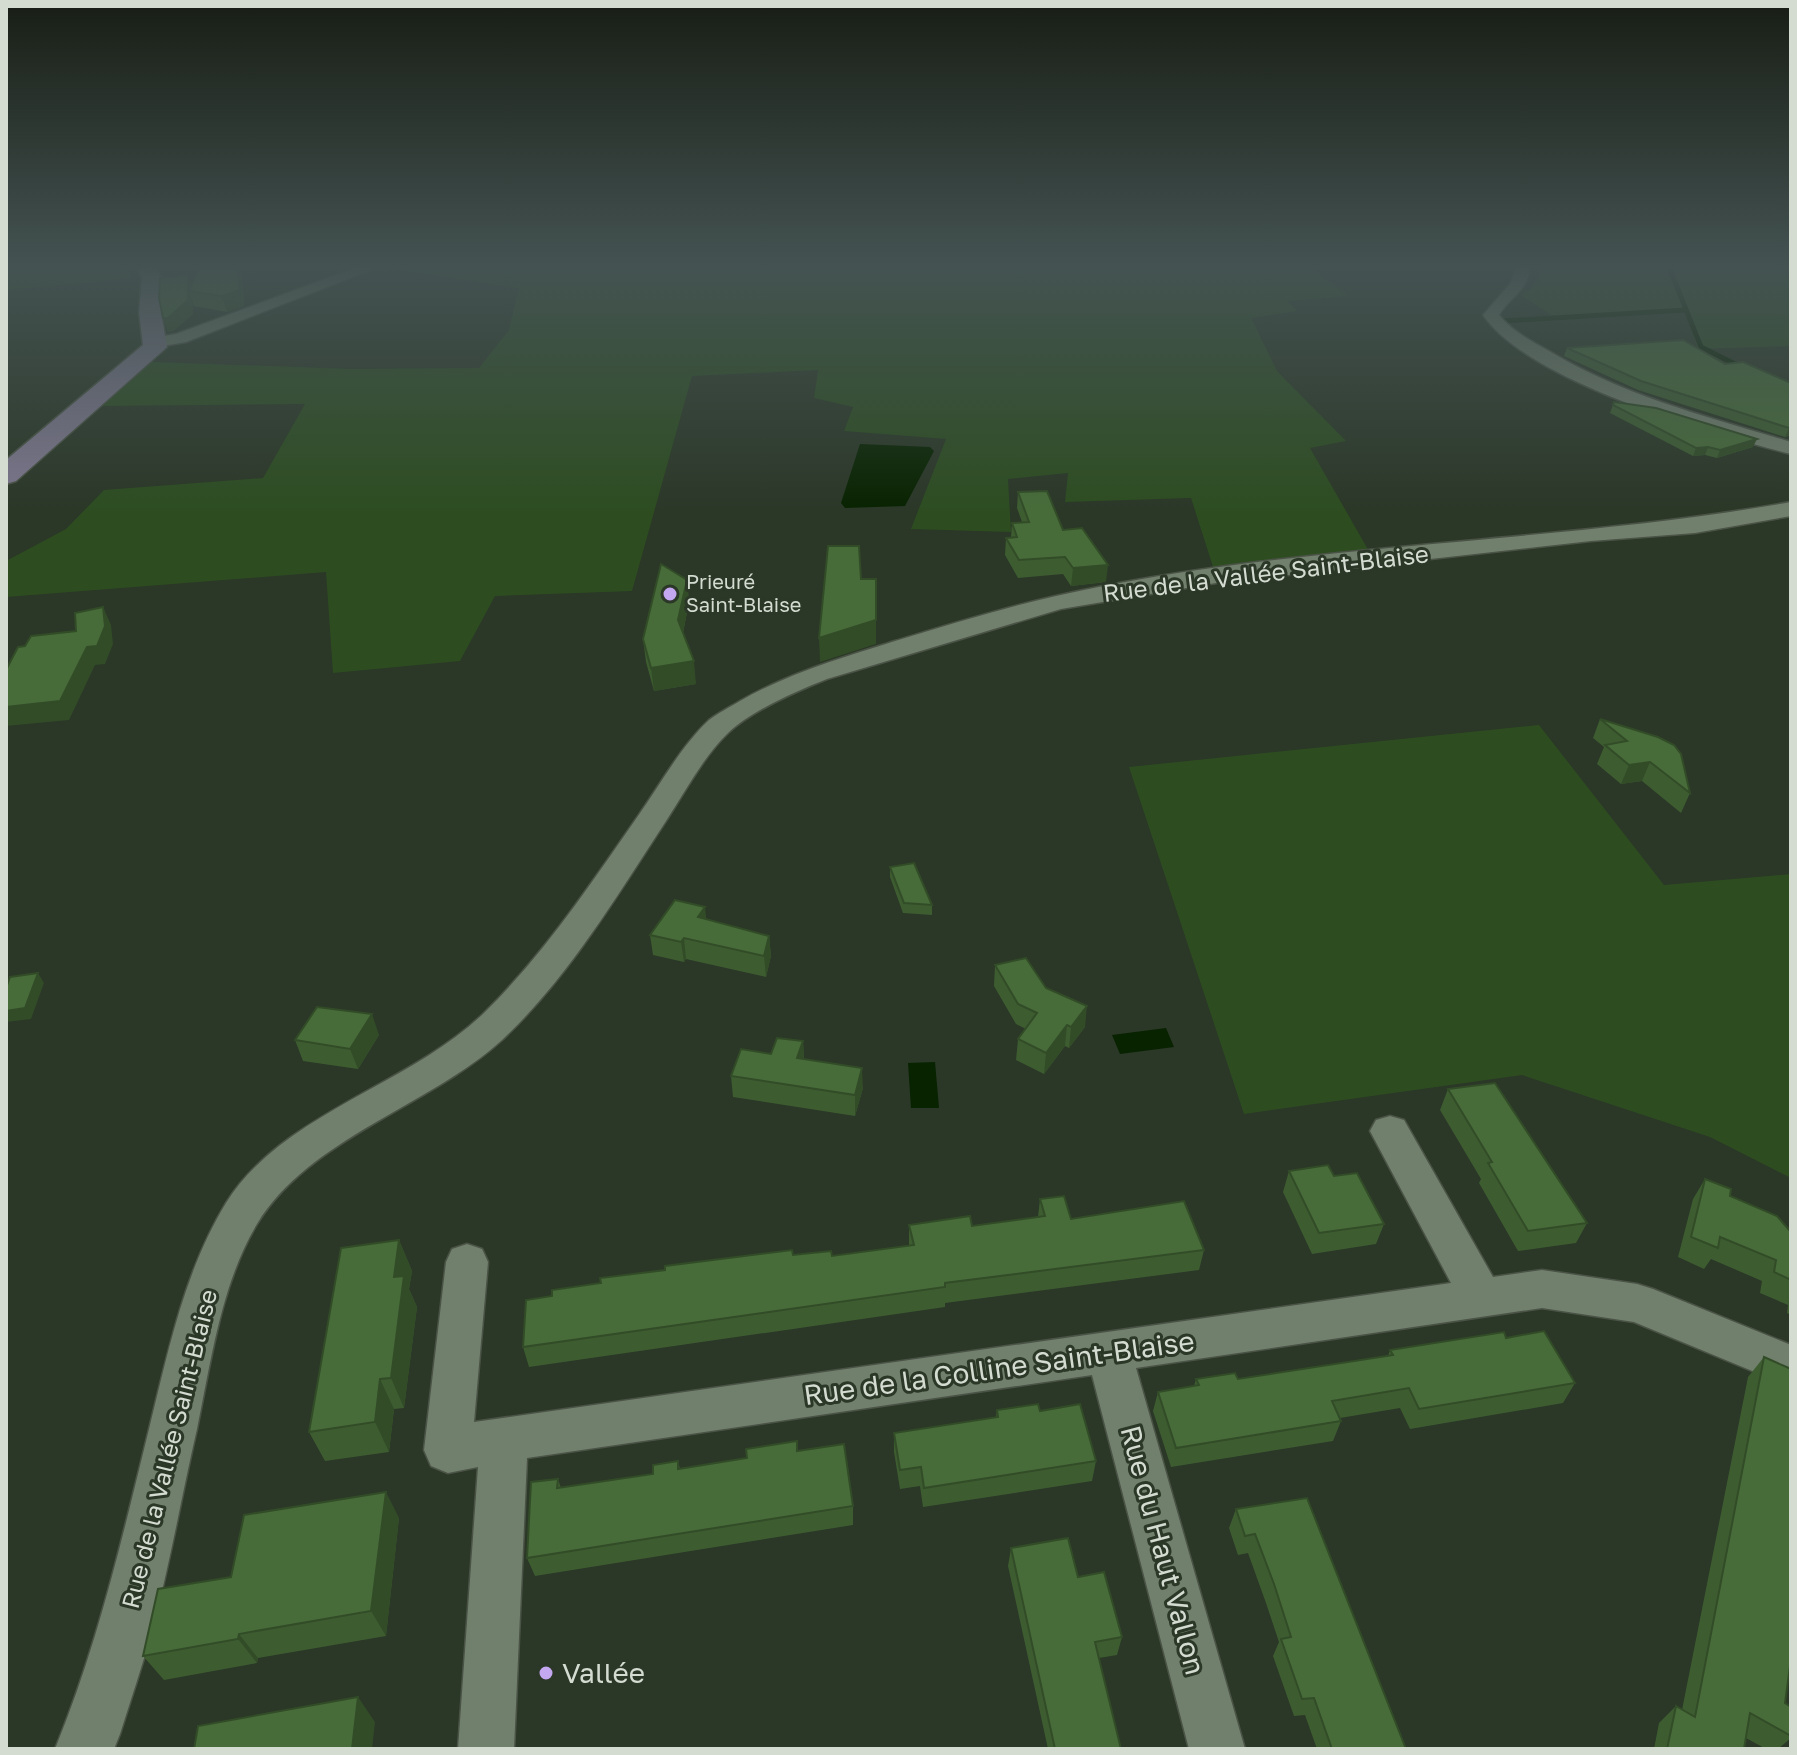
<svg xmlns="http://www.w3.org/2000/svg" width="1797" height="1755" viewBox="0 0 1797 1755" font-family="'Golos Text',sans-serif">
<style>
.green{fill:#2d4d21}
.water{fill:#082300}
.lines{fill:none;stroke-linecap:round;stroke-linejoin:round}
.stream{stroke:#082300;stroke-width:5}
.street-casing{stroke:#4a5346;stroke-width:3}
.secondary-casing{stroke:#4a5346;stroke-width:3}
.street{fill:#717f6d;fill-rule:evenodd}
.secondary{fill:#7d778d;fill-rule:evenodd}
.wall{fill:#3d5d31}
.shaded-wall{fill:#324c28}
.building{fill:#476c39;stroke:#324c28;stroke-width:2}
.poi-dot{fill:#c4a7f1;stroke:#2b3727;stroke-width:3}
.labels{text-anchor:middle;stroke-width:6;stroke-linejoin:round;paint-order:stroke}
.far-poi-label{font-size:20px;fill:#d4dbd1;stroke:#2b3727;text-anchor:start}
.street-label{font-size:24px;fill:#d4dbd1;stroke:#2b3727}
.near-street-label{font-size:28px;fill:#d4dbd1;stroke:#2b3727}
.near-poi-label{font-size:28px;fill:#d4dbd1;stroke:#2b3727;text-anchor:start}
</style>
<rect width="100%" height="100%" fill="#2b3727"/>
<g class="green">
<path d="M6,267H126L132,278L6,290Z"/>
<path d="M377,267H1310L1348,296L1287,301L1297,311L1251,318L1277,371L1346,441L1310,448L1374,560L1216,576L1191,498L1065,502L1068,473L1008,479L1011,532L911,529L946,439L844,431L853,407L814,398L818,370L692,376L632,591L495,596L460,661L333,673L326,572L6,597V561L66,529L104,490L263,478L305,404L100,406L152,362L351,369L479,368L509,330L519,288Z"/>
<path d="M1539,267H1791V346L1698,349L1684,309L1556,318L1521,295C1532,290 1541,280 1539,267Z"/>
<path d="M1539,725L1664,885L1791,874V1178L1710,1137L1522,1075L1244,1114L1129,767Z"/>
</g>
<g class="water">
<path d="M860,444L930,447L934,451L905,506L845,508L841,503Z"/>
<path d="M1166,1028L1174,1047L1120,1054L1112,1035Z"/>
<path d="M935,1062L939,1108H911L908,1063Z"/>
</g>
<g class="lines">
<g class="stream">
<path d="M1669,267L1701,347L1741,367"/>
<path d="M1502,321L1686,310"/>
</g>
<g class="street-casing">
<g id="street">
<path d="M358,267H378L186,342L157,347L148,342L151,338L176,334Z"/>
<path d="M1516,267H1530C1529,289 1509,298 1499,315C1512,331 1531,341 1549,351C1624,396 1708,417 1791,442V454C1712,434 1529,382 1483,315L1511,283Z"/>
<path d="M1791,502V516L1695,533L1591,541L1216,583L1061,609L827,679C797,691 752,710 728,733C703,757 685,792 666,821C616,897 569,977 502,1040C430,1106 309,1138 257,1224C221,1284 211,1362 197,1429C181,1498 169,1570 150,1638C141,1670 130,1702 120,1734L114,1749H55C98,1644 122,1539 149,1429C168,1352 184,1272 226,1203C281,1114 410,1085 484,1013C544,954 590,885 638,816C660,785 681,746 709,720C718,713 730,707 740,701C789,673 841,658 895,641C948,625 1002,608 1056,596C1296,542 1549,545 1791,502Z"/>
<path d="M1390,1116L1404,1120L1493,1277L1542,1270L1637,1284L1653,1289L1791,1345V1387L1634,1322L1542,1308L1136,1368L1245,1749H1189L1092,1375L527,1458L514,1749H458L478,1467L448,1473L431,1466L424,1450L446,1262L452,1249L467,1244L482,1249L488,1262L474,1422L1451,1283L1370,1131L1376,1120Z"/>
</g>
</g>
<g class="secondary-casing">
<path id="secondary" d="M136,267H156L162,278L161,312L167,347L16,481L6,484V460L143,345L139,312L142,278Z"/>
</g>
<use href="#street" class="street"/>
<use href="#secondary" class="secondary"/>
</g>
<g class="wall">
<path d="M200,267H241L244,306L227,312L194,306L192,301L193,314L173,331L168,332L188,275L191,285Z"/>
<path d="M1567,348L1725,364L1791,383V435L1785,437L1638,390L1564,356Z"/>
<path d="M1614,402L1753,447L1717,458L1705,455L1693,456L1610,413Z"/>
<path d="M1018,492L1063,530L1106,582L1071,586L1063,574L1018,578L1005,555L1006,538L1011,537L1012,523L1022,522L1017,508Z"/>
<path d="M687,580L689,602L683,633L696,684L654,691L646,662L643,639Z"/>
<path d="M1600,719L1690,793L1681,813L1642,781L1621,784L1597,764L1604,747L1593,738Z"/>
<path d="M890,867L932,905V915L903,913L890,877Z"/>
<path d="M706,919L769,936L771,956L766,977L686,959L684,962L653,955L650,935Z"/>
<path d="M995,965L1046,988L1085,1027L1069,1048L1065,1046L1044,1074L1016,1060L1018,1039L1026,1029L1016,1024L994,986Z"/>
<path d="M379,1035L358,1069L303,1061L295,1040Z"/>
<path d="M803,1041L804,1059L863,1088L855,1116L733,1097L731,1076L771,1054Z"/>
<path d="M1448,1089L1587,1223L1576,1243L1518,1251L1479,1183L1481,1179L1440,1110Z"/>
<path d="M1289,1171L1334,1176L1384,1224L1376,1244L1312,1254L1283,1192Z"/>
<path d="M1705,1179L1730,1196L1791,1232V1315L1787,1313L1788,1305L1760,1293L1762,1281L1711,1259L1704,1269L1678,1257L1693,1199Z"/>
<path d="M1040,1199L1071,1219L1204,1250L1199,1270L945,1303V1307L529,1367L523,1347L552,1296L793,1255L832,1256L909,1246V1225L972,1226L1038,1217Z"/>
<path d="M399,1240L412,1271L409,1289L417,1307L404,1408L394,1409L389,1452L325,1461L309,1432Z"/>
<path d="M1506,1338L1575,1383L1563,1403L1410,1429L1400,1408L1340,1418L1341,1421L1333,1441L1171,1467L1153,1411L1158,1392L1194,1386L1196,1379H1238L1388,1356L1390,1350Z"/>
<path d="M1764,1357L1785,1703L1791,1707V1738L1778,1749H1766L1746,1738L1744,1749H1654L1659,1723L1676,1706L1682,1710L1748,1377Z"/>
<path d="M997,1410L1040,1411L1096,1461L1092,1481L923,1507L920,1486L900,1489L894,1452V1433L996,1417Z"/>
<path d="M797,1451L853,1506V1525L535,1576L527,1558L558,1479L561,1488L653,1474L678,1461L680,1469Z"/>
<path d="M1307,1498L1406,1749H1317L1305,1715L1294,1716L1273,1656L1279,1642L1266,1603L1248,1553L1238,1555L1229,1528L1236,1509Z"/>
<path d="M399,1518L386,1636L258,1658L257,1663L164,1680L143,1656L231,1577Z"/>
<path d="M1011,1548L1078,1577L1122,1637L1117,1655L1099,1658L1121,1749H1048L1008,1566Z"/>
</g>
<g class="shaded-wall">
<path d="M238,267H241L244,306L227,312L222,296Z"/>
<path d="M188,275L192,288L189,291L192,301L193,314L173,331L168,332L163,318Z"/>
<path d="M1791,427V435L1785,437L1789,428Z"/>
<path d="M1757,439L1753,447L1717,458L1720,450Z"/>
<path d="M1708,447L1705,455L1693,456L1696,448Z"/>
<path d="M1108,565L1106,582L1071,586L1073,568Z"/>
<path d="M687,580L689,602L681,643L678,620Z"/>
<path d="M103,607L111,625L113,644L105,664L95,665L69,720L6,726V707Z"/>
<path d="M876,620V644L820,662L819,638Z"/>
<path d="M694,661L696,684L654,691L651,668Z"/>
<path d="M1650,762L1642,781L1621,784L1629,765Z"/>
<path d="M705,907L707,927L698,917Z"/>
<path d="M769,936L771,956L766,977L764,956Z"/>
<path d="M684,938L686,959L684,962L681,942Z"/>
<path d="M38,973L44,983L31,1019L6,1022V1011Z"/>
<path d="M1087,1006L1085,1027L1069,1048L1071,1027Z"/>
<path d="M372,1014L379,1035L358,1069L350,1049Z"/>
<path d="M1067,1025L1065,1046L1044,1074L1046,1053Z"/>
<path d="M803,1041L804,1062L797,1058Z"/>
<path d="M862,1068L863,1088L855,1116V1095Z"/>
<path d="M399,1240L412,1271L409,1289L417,1307L404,1408L391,1378L394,1277Z"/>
<path d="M380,1379L394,1409L389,1452L375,1422Z"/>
<path d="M386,1492L399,1518L386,1636L371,1611Z"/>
<path d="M239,1634L258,1658L257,1663L238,1639Z"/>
<path d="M358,1697L375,1722L372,1749H352Z"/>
</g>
<g class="building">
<path d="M200,267H238L240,290L222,296L189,291Z"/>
<path d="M188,275V300L168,318H163L159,298L160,278Z"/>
<path d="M1683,340L1725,364L1743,362L1791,383V427L1789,428L1641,381L1567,348Z"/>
<path d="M1614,402L1656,408L1757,439L1720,450L1708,447L1696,448L1613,405Z"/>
<path d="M1047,491L1063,530L1082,528L1108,565L1073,568L1065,557L1019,560L1006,538L1017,537L1012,523L1029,522L1018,492Z"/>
<path d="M828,546H859L861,579H876V620L819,638Z"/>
<path d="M661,564L687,580L678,620L694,661L651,668L643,639Z"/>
<path d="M103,607L105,626L97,646L87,647L60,701L6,707V670L18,647L25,646L31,636L76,631L75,613Z"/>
<path d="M1600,719L1658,737L1674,745L1681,754L1690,793L1650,762L1629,765L1605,745L1627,741Z"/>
<path d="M914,863L932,905L904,903L890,867Z"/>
<path d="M675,900L705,907L698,917L769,936L764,956L684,938L681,942L650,935Z"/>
<path d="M1026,958L1046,988L1087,1006L1071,1027L1067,1025L1046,1053L1018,1039L1037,1013L1018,1004L995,965Z"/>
<path d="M38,973L25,1008L6,1011V988L10,977Z"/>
<path d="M317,1007L372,1014L350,1049L295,1040Z"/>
<path d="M777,1038L803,1041L797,1058L862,1068L855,1095L731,1076L741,1049L771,1054Z"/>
<path d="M1495,1083L1587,1223L1528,1231L1488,1163L1492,1162L1448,1089Z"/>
<path d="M1328,1165L1334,1176L1357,1173L1384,1224L1319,1233L1289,1171Z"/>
<path d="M1705,1179L1731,1189L1730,1196L1777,1216L1791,1232V1280L1774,1272L1776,1260L1720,1237L1718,1248L1691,1237Z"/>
<path d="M1064,1196L1071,1219L1184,1201L1204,1250L945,1283V1287L523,1347L526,1300L552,1296V1290L601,1283L600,1278L665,1270V1266L792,1250L793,1255L831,1251L832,1256L914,1245L909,1225L970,1216L972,1226L1045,1216L1040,1199Z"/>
<path d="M399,1240L394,1277L404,1276L391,1378L380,1379L375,1422L309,1432L341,1248Z"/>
<path d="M1544,1331L1575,1383L1419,1409L1409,1388L1332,1401L1341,1421L1176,1448L1158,1392L1199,1385L1196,1379L1235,1373L1238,1379L1393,1355L1390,1350L1504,1332L1506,1338Z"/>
<path d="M1764,1357L1791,1369V1659L1785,1703L1791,1707V1736L1750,1713L1744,1749H1667L1676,1706L1695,1717Z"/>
<path d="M1038,1404L1040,1411L1080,1404L1096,1461L924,1488L921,1467L900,1470L894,1433L998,1417L997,1410Z"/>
<path d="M797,1441V1451L844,1444L853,1506L527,1558L531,1482L558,1479L557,1488L653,1474V1465L678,1461V1469L747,1458L746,1449Z"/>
<path d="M386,1492L371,1611L239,1634L238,1639L143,1656L158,1589L231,1577L244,1515Z"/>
<path d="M1307,1498L1406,1749H1332L1314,1698L1302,1699L1281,1639L1291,1637L1274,1584L1255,1534L1245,1536L1236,1509Z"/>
<path d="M1068,1538L1078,1577L1104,1572L1122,1637L1095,1642L1121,1749H1055L1011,1548Z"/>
<path d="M358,1697L352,1749H194L198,1726Z"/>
</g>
<linearGradient id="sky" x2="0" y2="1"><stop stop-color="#181e15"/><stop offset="0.52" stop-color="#445352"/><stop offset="1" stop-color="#445352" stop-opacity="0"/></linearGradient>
<rect width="1797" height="512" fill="url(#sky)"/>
<g class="poi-dot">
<circle cx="670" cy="594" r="8"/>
<circle cx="546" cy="1673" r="8"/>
</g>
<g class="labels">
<g class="far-poi-label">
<text x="686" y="589">Prieuré<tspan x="686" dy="23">Saint-Blaise</tspan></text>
</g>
<g class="street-label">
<text transform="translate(1266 574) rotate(-7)" y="8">Rue de la Vallée Saint-Blaise</text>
<text transform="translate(170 1449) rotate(-76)" y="8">Rue de la Vallée Saint-Blaise</text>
</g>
<g class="near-street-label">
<text transform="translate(999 1368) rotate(-8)" y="10">Rue de la Colline Saint-Blaise</text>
<text transform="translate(1163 1550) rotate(75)" y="10">Rue du Haut Vallon</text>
</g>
<g class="near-poi-label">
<text x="562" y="1683">Vallée</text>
</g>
</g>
<rect width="1797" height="1755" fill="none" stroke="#d4dbd1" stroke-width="16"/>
</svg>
